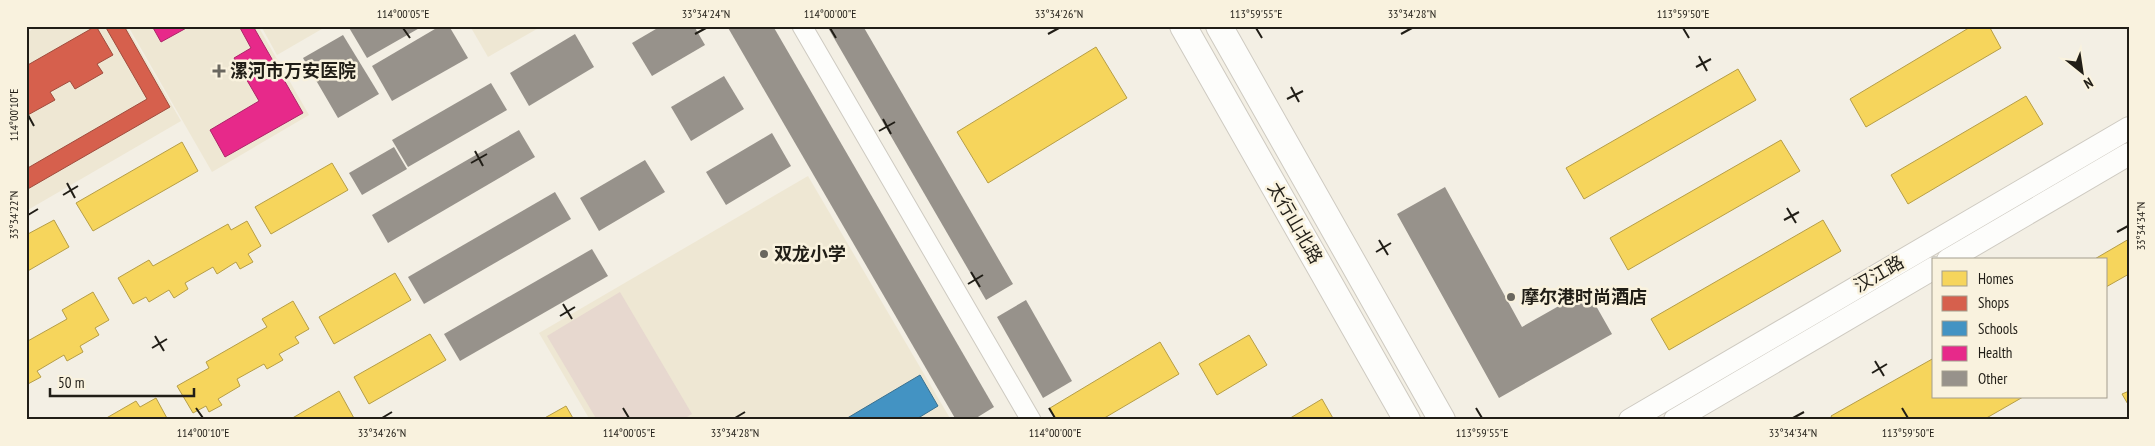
<svg xmlns="http://www.w3.org/2000/svg" width="2155" height="446" viewBox="0 0 2155 446" font-family="'PT Sans Narrow','Noto Sans SC',sans-serif">
<style>
.built{fill:#eee7d3}
.green{fill:#e7d8cf}
.homes{fill:#f6d55c;stroke:#b69e47}
.shops{fill:#d6604d;stroke:#a04c3d}
.schools{fill:#4393c3;stroke:#39708f}
.health{fill:#e7298a;stroke:#ac2668}
.building{fill:#97928b}
.lines{fill:none;stroke-linecap:round;stroke-linejoin:round}
.minor-casing{stroke:#cecac1;stroke-width:21}
.tertiary-casing{stroke:#cecac1;stroke-width:24}
.secondary-casing{stroke:#cecac1;stroke-width:28}
.minor{stroke:#fdfdfb;stroke-width:19}
.tertiary{stroke:#fdfdfb;stroke-width:22}
.secondary{stroke:#fdfdfb;stroke-width:26}
.ticks{fill:none;stroke:#211e17;stroke-width:2}
.poi-dot{fill:#6a675f;stroke:#f9f2de;stroke-width:2}
.labels{text-anchor:middle;stroke-width:5;stroke-linejoin:round;paint-order:stroke}
.poi-label{font-size:18px;font-weight:bold;fill:#211e17;stroke:#f9f2de;text-anchor:start}
.street-label{font-size:18px;fill:#211e17;stroke:#f9f2de}
.neatline{fill:none;stroke:#211e17;stroke-width:2}
.ticks-label{font-size:12px;text-anchor:middle;fill:#211e17}
</style>
<rect width="100%" height="100%" fill="#f3efe4"/>
<g class="built">
<path d="M38,26H126L181,121L26,211V33Z"/>
<path d="M128,26H258L309,115L212,172Z"/>
<path d="M261,26H327L277,55Z"/>
<path d="M470,26H542L488,57Z"/>
<path d="M808,176L951,420H590L539,333Z"/>
</g>
<path class="green" d="M620,292L692,414L682,420H597L547,336Z"/>
<g class="homes">
<path d="M1972,26H1989L2001,48L1866,127L1850,99Z"/>
<path d="M1096,47L1127,98L988,183L957,132Z"/>
<path d="M1738,69L1756,100L1584,199L1566,168Z"/>
<path d="M2026,96L2043,124L1908,204L1891,175Z"/>
<path d="M1781,140L1800,171L1628,270L1610,238Z"/>
<path d="M182,142L198,171L93,231L76,203Z"/>
<path d="M332,163L348,190L271,234L255,207Z"/>
<path d="M54,220L69,247L26,272V235Z"/>
<path d="M1823,220L1841,251L1669,350L1651,319Z"/>
<path d="M247,221L261,246L248,254L253,262L240,269L236,262L217,274L213,267L185,283L188,289L174,298L169,290L149,302L146,297L133,304L118,278L149,260L153,266L228,224L231,230Z"/>
<path d="M2129,239V274L2106,287V260H2093Z"/>
<path d="M395,273L411,300L334,344L319,317Z"/>
<path d="M93,292L109,320L95,328L99,335L80,346L83,352L67,361L64,355L37,371L41,377L26,385V342L67,319L62,310Z"/>
<path d="M293,301L309,329L295,337L299,343L279,354L283,360L267,369L264,364L237,379L240,386L218,399L222,405L209,412L206,406L193,413L177,386L209,368L206,362L267,327L262,319Z"/>
<path d="M430,334L446,360L369,404L354,377Z"/>
<path d="M1249,335L1267,365L1217,395L1199,364Z"/>
<path d="M1160,342L1179,374L1101,420H1056L1050,408Z"/>
<path d="M1934,358V397H2023L1983,420H1833L1831,416Z"/>
<path d="M339,391L355,420H289Z"/>
<path d="M2129,391V406L2122,394Z"/>
<path d="M156,398L168,420H103L136,401L140,407Z"/>
<path d="M1322,399L1334,420H1287Z"/>
<path d="M566,406L574,420H541Z"/>
</g>
<g class="shops">
<path d="M96,26L113,55L97,64L103,73L75,89L70,81L50,92L55,100L26,116V66Z"/>
<path d="M105,26H124L170,107L26,190V169L147,99Z"/>
</g>
<path class="schools" d="M920,375L938,406L915,420H844Z"/>
<g class="health">
<path d="M152,26H190L161,42Z"/>
<path d="M239,26H253L303,113L225,157L210,130L259,101L234,58L251,48Z"/>
</g>
<g class="building">
<path d="M348,26H423L367,58Z"/>
<path d="M440,26H449L468,58L392,101L372,66Z"/>
<path d="M661,26H694L705,45L652,76L632,43Z"/>
<path d="M727,26H773L994,407L973,420H956Z"/>
<path d="M827,26H863L1013,284L986,300Z"/>
<path d="M575,34L594,67L529,106L510,73Z"/>
<path d="M343,35L379,94L338,118L303,58Z"/>
<path d="M724,76L744,109L691,141L671,107Z"/>
<path d="M491,83L507,110L408,167L392,140Z"/>
<path d="M519,130L535,157L388,243L372,215Z"/>
<path d="M772,133L791,166L726,205L706,172Z"/>
<path d="M394,147L407,169L362,195L349,173Z"/>
<path d="M645,160L665,192L599,231L580,198Z"/>
<path d="M1445,187L1522,327L1587,290L1612,334L1499,398L1397,214Z"/>
<path d="M555,192L571,219L424,304L408,277Z"/>
<path d="M592,249L608,276L460,361L444,334Z"/>
<path d="M1026,300L1072,381L1043,398L997,317Z"/>
</g>
<g class="lines">
<g class="minor-casing">
<path id="minor" d="M802,26L1031,420"/>
</g>
<g class="tertiary-casing">
<g id="tertiary">
<path d="M1948,260L2129,154"/>
<path d="M1630,420L2129,128"/>
<path d="M1675,420L1934,268"/>
</g>
</g>
<g class="secondary-casing">
<g id="secondary">
<path d="M1183,26L1407,420"/>
<path d="M1219,26L1442,420"/>
</g>
</g>
<use href="#minor" class="minor"/>
<use href="#tertiary" class="tertiary"/>
<use href="#secondary" class="secondary"/>
</g>
<path class="ticks" d="M403,28L410,38M830,28L836,38M1256,28L1262,38M1683,28L1689,38M695,34L706,28M1048,34L1059,28M1401,34L1412,28M1699,56L1707,71M1696,67L1711,59M1291,87L1299,102M1287,99L1303,91M28,115L34,126M883,119L891,134M879,131L895,122M475,151L483,166M471,163L487,154M67,183L75,198M63,195L78,186M1787,208L1796,223M28,215L38,209M1784,220L1799,212M2117,232L2128,226M1379,240L1388,255M1376,252L1391,243M971,272L980,287M968,284L983,275M563,304L572,319M560,316L575,307M155,336L164,351M152,348L167,339M1875,361L1884,376M1872,373L1887,364M196,408L203,418M623,408L629,418M1049,408L1055,418M1476,408L1482,418M1902,408L1908,418M382,418L392,412M735,418L745,412M1793,418L1804,412"/>
<g class="poi-dot">
<path d="M216.5 63.5h5v5h5v5h-5v5h-5v-5h-5v-5h5z"/>
<circle cx="764" cy="254" r="5"/>
<circle cx="1511" cy="297" r="5"/>
</g>
<g class="labels">
<g class="poi-label">
<text x="230" y="77">漯河市万安医院</text>
<text x="774" y="260">双龙小学</text>
<text x="1521" y="303">摩尔港时尚酒店</text>
</g>
<g class="street-label">
<text transform="translate(1295 223) rotate(60)" y="6">太行山北路</text>
<text transform="translate(1879 274) rotate(-30)" y="6">汉江路</text>
</g>
</g>
<rect width="2155" height="446" fill="none" stroke="#f9f2de" stroke-width="55"/>
<rect x="1932" y="258" width="175" height="140" fill="#f9f2de" stroke="#a39d8e"/>
<rect x="1942" y="271" width="25" height="15" fill="#f6d55c" stroke="#a39d8e"/>
<text x="1978" y="284" font-size="15" fill="#211e17">Homes</text>
<rect x="1942" y="296" width="25" height="15" fill="#d6604d" stroke="#a39d8e"/>
<text x="1978" y="308" font-size="15" fill="#211e17">Shops</text>
<rect x="1942" y="321" width="25" height="15" fill="#4393c3" stroke="#a39d8e"/>
<text x="1978" y="334" font-size="15" fill="#211e17">Schools</text>
<rect x="1942" y="346" width="25" height="15" fill="#e7298a" stroke="#a39d8e"/>
<text x="1978" y="358" font-size="15" fill="#211e17">Health</text>
<rect x="1942" y="371" width="25" height="15" fill="#97928b" stroke="#a39d8e"/>
<text x="1978" y="384" font-size="15" fill="#211e17">Other</text>
<g transform="translate(2082 72) rotate(150)" stroke="#f9f2de" stroke-width="4" paint-order="stroke">
<path d="M0-4L9 19L0 12L-9 19Z" fill="#211e17"/>
<text y="-8" font-size="14" font-weight="bold" text-anchor="middle" fill="#211e17">N</text>
</g>
<path d="M50 388v8h144v-8" fill="none" stroke="#211e17" stroke-width="2.5"/>
<text x="58" y="388" font-size="15" fill="#211e17" stroke="#f9f2de" stroke-width="4" paint-order="stroke">50 m</text>
<rect x="28" y="28" width="2100" height="390" class="neatline"/>
<g class="ticks-label">
<text x="403" y="18">114°00'05"E</text>
<text x="706" y="18">33°34'24"N</text>
<text x="830" y="18">114°00'00"E</text>
<text x="1059" y="18">33°34'26"N</text>
<text x="1256" y="18">113°59'55"E</text>
<text x="1412" y="18">33°34'28"N</text>
<text x="1683" y="18">113°59'50"E</text>
<text transform="translate(14 115) rotate(-90)" y="4">114°00'10"E</text>
<text transform="translate(14 215) rotate(-90)" y="4">33°34'22"N</text>
<text transform="translate(2141 226) rotate(-90)" y="4">33°34'34"N</text>
<text x="203" y="437">114°00'10"E</text>
<text x="382" y="437">33°34'26"N</text>
<text x="629" y="437">114°00'05"E</text>
<text x="735" y="437">33°34'28"N</text>
<text x="1055" y="437">114°00'00"E</text>
<text x="1482" y="437">113°59'55"E</text>
<text x="1793" y="437">33°34'34"N</text>
<text x="1908" y="437">113°59'50"E</text>
</g>
</svg>
